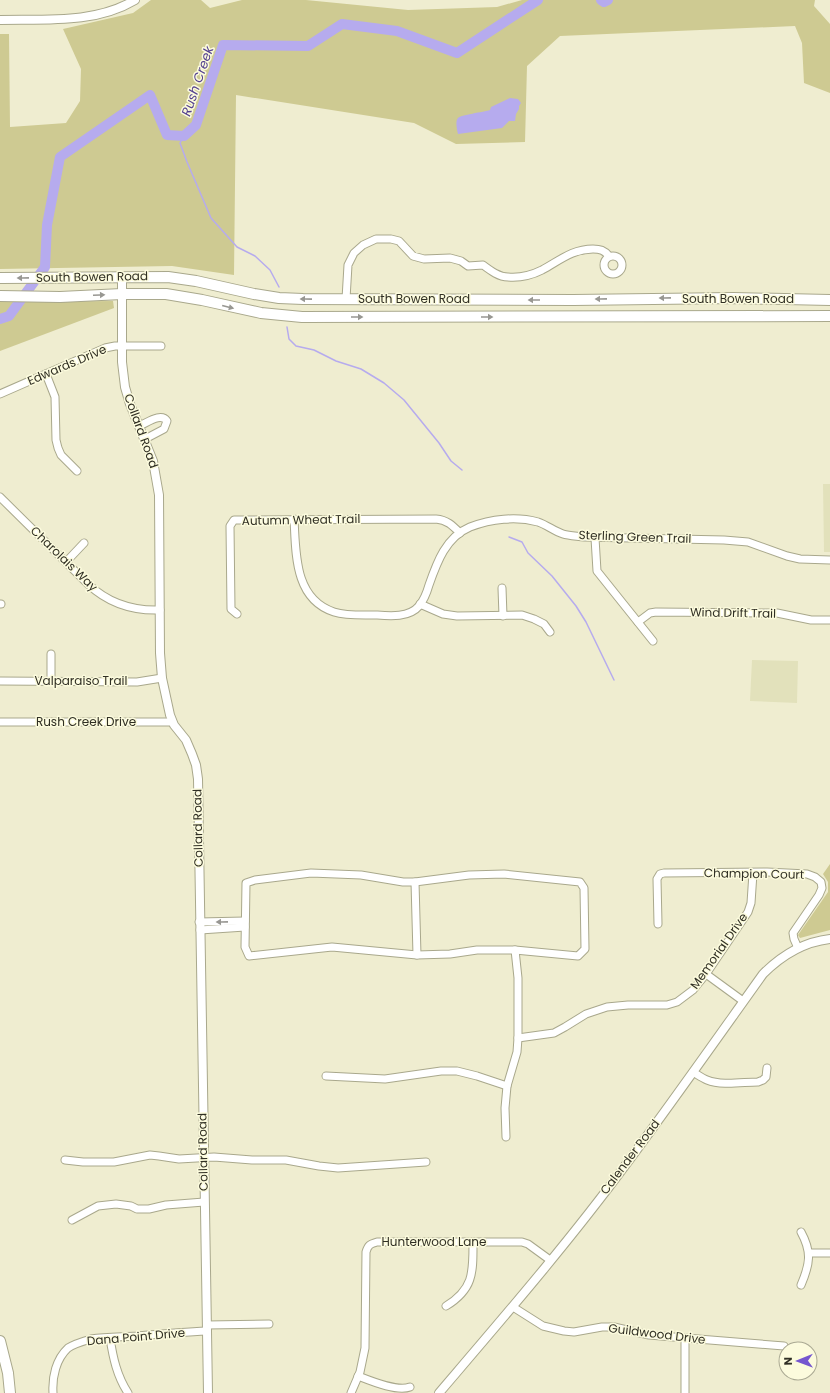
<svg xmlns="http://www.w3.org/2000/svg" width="830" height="1393" viewBox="0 0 830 1393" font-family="Poppins,sans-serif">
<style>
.built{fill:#e2e1bb}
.green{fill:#ceca92}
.water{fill:#b6abee}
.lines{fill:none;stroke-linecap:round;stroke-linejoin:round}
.stream{stroke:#b6abee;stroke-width:1.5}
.river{stroke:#b6abee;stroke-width:10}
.minor-casing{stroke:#a9a88c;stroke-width:9}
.tertiary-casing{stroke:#a9a88c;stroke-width:10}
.secondary-casing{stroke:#a9a88c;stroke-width:12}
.minor{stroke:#fff;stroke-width:7}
.tertiary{stroke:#fff;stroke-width:8}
.secondary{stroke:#fff;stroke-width:10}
.oneway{fill:#989792}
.labels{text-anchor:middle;stroke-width:3;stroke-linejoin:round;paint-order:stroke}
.street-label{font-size:12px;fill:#302f24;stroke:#fcfbdd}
.water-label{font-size:13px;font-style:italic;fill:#53408f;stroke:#fcfbdd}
</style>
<rect width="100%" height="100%" fill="#efedd0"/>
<g class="built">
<path d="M823,484H830V552H824Z"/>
<path d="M752,660L798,661L797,703L750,701Z"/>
</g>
<g class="green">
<path d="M151,0H201L210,8L242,0H306L408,10L497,7L522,0H815L814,6L830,24V93L804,83L802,43L795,26L560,36L527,66L525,142L456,144L414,123L236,95L234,275L172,266L0,269V34H9L10,127L66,123L80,101L81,69L63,29L133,13Z"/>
<path d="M113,301L114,308L0,351V302Z"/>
<path d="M830,864V930L800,938L798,935L828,892V882L823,874Z"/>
</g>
<path class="water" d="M510,98L518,99L521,103L519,106V109L516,114L515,121H509L502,128L458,134C457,130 455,121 458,118C460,115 484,112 490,110L491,107Z"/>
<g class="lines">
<g class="stream">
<path d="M184,136L180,143L187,162L211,218L237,247L255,256L270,270L279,287"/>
<path d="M287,327L289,339L296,346L314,350L336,361L361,369L384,383L404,400L439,443L451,461L462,470"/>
<path d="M509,537L522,542L528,553L552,576L576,606L586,622L614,680"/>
</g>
<g class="river">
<path d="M601,0L604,2L608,0"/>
<path d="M0,319L9,316L45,267L47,225L60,157L150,95L167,135L184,136L196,125L223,45L308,46L342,24L397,31L457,53L538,0"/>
</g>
<g class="minor-casing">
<g id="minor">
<circle cx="613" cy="265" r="9"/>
<path d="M346,299L348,265L354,253L363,245L376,239H391L399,241L413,256L424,259L450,258L461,261L468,266L483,265C491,271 499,277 508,277C520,278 532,275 542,270C559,261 572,249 593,249C600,249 604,250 609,256"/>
<path d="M46,374L55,397L56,440L58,448L61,455L77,471"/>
<path d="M0,394L105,348L115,346H161"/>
<path d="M139,426C147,423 161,412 167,421L164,429L145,439"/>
<path d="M0,497L88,584C108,603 132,611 160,610"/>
<path d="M294,519C296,553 294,599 334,612C347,616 362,615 376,615C389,616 409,618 419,606C424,600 427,592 429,585C437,562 446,537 470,527C491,519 516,516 538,522C547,525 554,531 563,534C569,536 577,536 584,537L724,540L748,542L787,556L800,559L830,560"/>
<path d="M595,538L597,571L653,641"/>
<path d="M66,562L84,543"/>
<path d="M502,588L503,616"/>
<path d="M0,604H1"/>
<path d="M420,604L443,614L457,616L522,615L534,619L544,624L550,632"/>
<path d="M237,614L231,609L230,526L234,520L436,519C447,520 452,525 460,533"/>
<path d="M638,622L650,613L656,612L777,613L811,620H830"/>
<path d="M51,680V654"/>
<path d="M0,681L137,682L162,678"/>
<path d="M0,722H172"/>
<path d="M311,873L361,875L403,882H415L469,875L504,874L580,882L584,888L585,949L578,956L515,950H477L450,954L417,955L332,947L249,956L245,947L246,883L255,880Z"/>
<path d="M415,882L417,955"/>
<path d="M199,922L245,921"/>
<path d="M658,924L657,879L660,874L664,873L767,872L807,874L815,877L821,882L822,888L819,895L793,933L794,939L798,948"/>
<path d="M200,930L245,927"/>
<path d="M706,974L743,1001"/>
<path d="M518,1038L554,1033L565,1027L586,1014L607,1007L628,1005H667L677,1002L693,990L706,974L748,912L751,903L753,873"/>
<path d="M693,1072C698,1075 702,1078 707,1080C722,1086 743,1082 758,1082L763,1080L766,1077L767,1068"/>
<path d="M326,1076L385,1079L441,1071H457L477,1076L507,1086"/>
<path d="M506,1137L505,1108L507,1086L517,1052L518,1038V978L515,950"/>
<path d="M65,1160L83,1162H114L150,1155L159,1156L179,1159L214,1157L252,1160H286L319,1166L338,1168L426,1162"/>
<path d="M72,1220L98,1206L116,1204L131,1206L137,1209H149L166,1205L204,1202"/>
<path d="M801,1232C812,1252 810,1264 801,1285"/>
<path d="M809,1253H830"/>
<path d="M446,1306C474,1289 473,1272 473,1242"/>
<path d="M513,1307L543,1326L564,1331L574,1332L602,1327H614L649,1335L784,1346"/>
<path d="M207,1325L269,1324"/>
<path d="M110,1338C113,1358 117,1376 128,1393"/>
<path d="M685,1338V1393"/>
<path d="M358,1376C371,1381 397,1392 410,1387"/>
<path d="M53,1393C52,1377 56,1359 68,1348C74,1344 84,1341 91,1339C106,1337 121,1337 137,1336C160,1334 183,1332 207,1331"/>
<path d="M351,1393L360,1372L365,1348L366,1252C368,1245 370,1244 377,1242H522L528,1244L550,1260"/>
</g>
</g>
<g class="tertiary-casing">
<g id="tertiary">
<path d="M0,20C45,19 95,24 135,0"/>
<path d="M122,277V362L125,387L130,404L153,461L159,495L160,653L162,678L170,715L174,725L186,740L192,754L196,765L198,779L208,1393"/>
<path d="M439,1393C503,1318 568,1243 627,1163C673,1101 718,1037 763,974C782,955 803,942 830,939"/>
</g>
</g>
<g class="secondary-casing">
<g id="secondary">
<path d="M0,278L168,277L196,281L254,294L279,298L303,299L573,300L733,298L830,300"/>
<path d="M0,296L60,297L122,294H166L202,300L261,313L302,317L830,316"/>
<path d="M0,1341L8,1373L10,1393"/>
</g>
</g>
<use href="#minor" class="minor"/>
<use href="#tertiary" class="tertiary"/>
<use href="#secondary" class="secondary"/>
</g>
<defs><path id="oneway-solid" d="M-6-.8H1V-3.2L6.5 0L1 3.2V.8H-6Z"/></defs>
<g class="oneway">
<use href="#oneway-solid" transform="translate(23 278) rotate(179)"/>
<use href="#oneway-solid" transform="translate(99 295) rotate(-2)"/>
<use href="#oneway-solid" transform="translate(665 298) rotate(179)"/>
<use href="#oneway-solid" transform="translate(306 299) rotate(-179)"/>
<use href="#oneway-solid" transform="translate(601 299) rotate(179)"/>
<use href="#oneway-solid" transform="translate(534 300) rotate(-180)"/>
<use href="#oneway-solid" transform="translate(228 307) rotate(14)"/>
<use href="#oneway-solid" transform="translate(357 317)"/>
<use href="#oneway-solid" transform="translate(487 317)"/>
<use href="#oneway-solid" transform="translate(222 922) rotate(179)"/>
</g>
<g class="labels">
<g class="street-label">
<text transform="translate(92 277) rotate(-1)" y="4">South Bowen Road</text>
<text x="414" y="303">South Bowen Road</text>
<text x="738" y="303">South Bowen Road</text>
<text transform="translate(67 365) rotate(-23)" y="4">Edwards Drive</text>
<text transform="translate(141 431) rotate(70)" y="4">Collard Road</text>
<text transform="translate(301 520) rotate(-1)" y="4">Autumn Wheat Trail</text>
<text transform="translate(635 537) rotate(2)" y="4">Sterling Green Trail</text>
<text transform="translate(64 559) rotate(44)" y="4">Charolais Way</text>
<text transform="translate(733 613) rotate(1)" y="4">Wind Drift Trail</text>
<text x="81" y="685">Valparaiso Trail</text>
<text x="86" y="726">Rush Creek Drive</text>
<text transform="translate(198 828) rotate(-91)" y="4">Collard Road</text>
<text transform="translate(754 874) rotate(1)" y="4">Champion Court</text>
<text transform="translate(719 951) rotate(-55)" y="4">Memorial Drive</text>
<text transform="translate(203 1152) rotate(-91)" y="4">Collard Road</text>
<text transform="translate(630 1157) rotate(-53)" y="4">Calender Road</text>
<text x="434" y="1246">Hunterwood Lane</text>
<text transform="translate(657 1334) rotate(7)" y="4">Guildwood Drive</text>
<text transform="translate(136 1337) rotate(-5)" y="4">Dana Point Drive</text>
</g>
<g class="water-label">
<text transform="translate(197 81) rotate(-71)" y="5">Rush Creek</text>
</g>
</g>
<g transform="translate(798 1361) rotate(269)"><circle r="19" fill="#fcfbdd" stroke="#aaa993"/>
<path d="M0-3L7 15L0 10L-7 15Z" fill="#7556cf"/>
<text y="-6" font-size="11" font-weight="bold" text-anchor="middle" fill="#302f24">N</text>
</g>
</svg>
